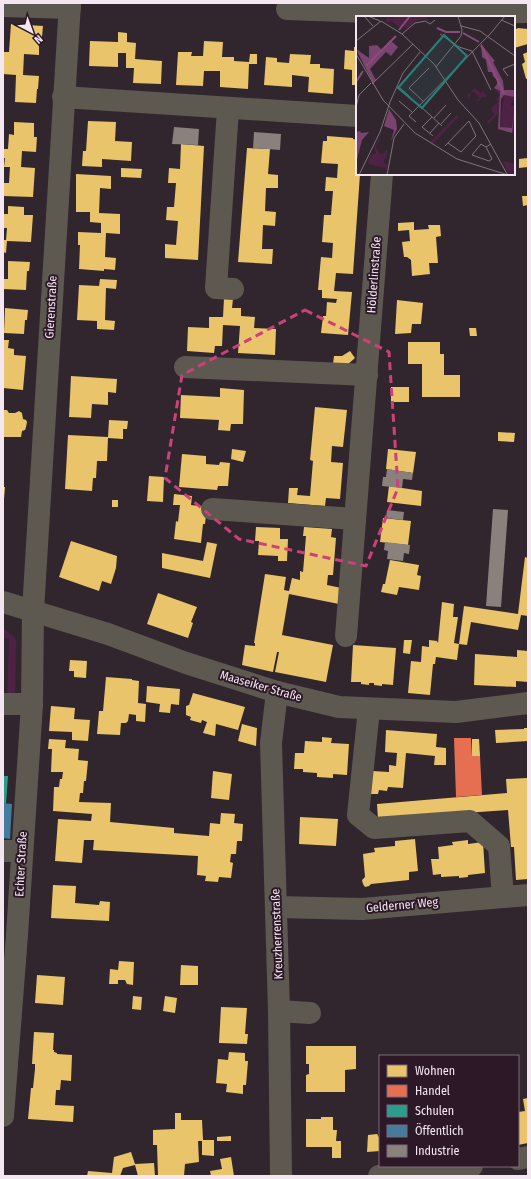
<svg xmlns="http://www.w3.org/2000/svg" width="531" height="1179" viewBox="0 0 531 1179" font-family="'Fira Sans Condensed',sans-serif">
<style>
.green{fill:#4e2245}
.homes{fill:#e9c46a}
.shops{fill:#e76f51}
.schools{fill:#2a9d8f}
.public{fill:#457b9d}
.industry{fill:#8a817c}
.lines{fill:none;stroke-linecap:round;stroke-linejoin:round}
.minor{stroke:#5d5950;stroke-width:22}
.marked{fill:none;stroke:#cc4179;stroke-width:3;stroke-dasharray:8 5;stroke-linejoin:round}
.labels{text-anchor:middle;stroke-width:4;stroke-linejoin:round;paint-order:stroke}
.street-label{font-size:12px;fill:#f5e7f1;stroke:#2c1827}
.inset-river{fill:none;stroke:#894d7c;stroke-width:2}
.inset-road{fill:none;stroke:#7f737c;stroke-width:1}
.view{fill:#26817b;fill-opacity:0.15;stroke:#26817b;stroke-width:2}
.inset-edge{fill:none;stroke:#f5e7f1;stroke-width:2}
</style>
<rect width="100%" height="100%" fill="#31262e"/>
<path class="green" d="M3,628L15,638L16,642L15,699H7L9,639L3,638Z"/>
<g class="homes">
<path d="M11,24L43,26L42,37H39V55L24,54L23,75L39,76L38,89H37L36,103L15,102L16,75L3,74L4,52H9Z"/>
<path d="M518,28L528,29V44L514,48V30Z"/>
<path d="M118,32L127,33V42L136,43L135,59L162,61L161,84L133,83L134,68H126V53H118V67L89,66L90,41L118,42Z"/>
<path d="M204,41L223,42L222,57H234V61L249,62L250,54H257V64H249L248,89L220,87V71H204L203,86L176,85L178,52H192L191,56H203Z"/>
<path d="M354,47H357V85H352V70L344,69L345,50L354,51Z"/>
<path d="M528,52V78L526,79L522,64L525,62L523,54Z"/>
<path d="M290,54L311,55L310,64H320V68L334,69L333,94L308,92L309,77L292,75V87L264,85L266,57L277,58V62L289,63Z"/>
<path d="M88,121L116,122L115,141L132,142L131,161L102,159V167L82,166L83,151H86Z"/>
<path d="M14,122L34,123V137H37L36,152L22,151L21,167L35,168L33,197L3,196V183H9L10,167H4L5,158H3V149H8L9,134L14,135Z"/>
<path d="M327,136L353,138V139L357,140V174H360L353,274L336,273L334,291L352,292L348,335L321,333L323,316H326L327,302L336,303L337,299L322,298V290H318L321,257L332,258L333,243L322,242L324,215H331L333,191H325L326,177L337,178L338,164L321,163L323,141H327Z"/>
<path d="M181,144L204,146L198,260L165,258V244L176,245L178,221L166,220L167,207H174L176,183H168L169,168L180,169Z"/>
<path d="M247,148L270,149L268,174L278,175V188H266L265,211L276,212L275,226L263,225L262,249H273L272,264L238,262Z"/>
<path d="M528,158V167L519,168V159Z"/>
<path d="M121,168L142,169L141,178L121,177Z"/>
<path d="M76,174L111,176V189L100,188L99,213L120,214V234L106,233L105,257L116,258L115,270L104,269V271L79,269L80,245H78V232L101,233V223L90,222V212H76Z"/>
<path d="M522,196H528V205L523,206Z"/>
<path d="M8,206L24,207V215H33L31,242L7,241L6,253L3,252V240H6L7,228H3V214H8Z"/>
<path d="M414,222V230L429,229L428,225H440L441,236L436,237L438,263H429L430,274L412,276L411,260L407,257H404L402,242L410,241L409,230L398,231V223Z"/>
<path d="M8,261L30,262L29,271H27L26,290L3,289V279H8Z"/>
<path d="M100,279L117,280L116,289L106,288L105,320L115,321L114,330L97,329V321L77,320L79,285L99,286Z"/>
<path d="M224,298L233,299L232,308H241V316L255,317L254,328L276,329L275,355L238,353L240,326L223,325L222,346H215L214,353L187,351L188,327L209,328V317H223Z"/>
<path d="M397,300L423,303L421,324H412L411,333L395,334Z"/>
<path d="M5,308L28,310L27,320H25L24,334L4,333Z"/>
<path d="M469,328H476L477,336H470Z"/>
<path d="M3,340H9L8,348L14,349V355L26,356L23,390L3,388Z"/>
<path d="M408,342H440V354H444V375H460V397H422V364H408Z"/>
<path d="M350,351L355,358L347,365L333,364L334,356H342Z"/>
<path d="M71,376L117,379L116,393L108,392V405L92,404L91,418L69,417Z"/>
<rect x="391" y="387" width="18" height="15"/>
<path d="M220,388L244,390L243,424H231L230,431L218,430L219,420L180,418L181,395L220,397Z"/>
<path d="M315,407L347,410L343,447L332,446L331,462L343,463L340,499L326,498L325,506L288,503L289,488H298L297,495L310,496L313,461L310,460Z"/>
<path d="M3,410H7L9,413H15L19,411L22,413L23,419L26,420L27,422L26,427L25,430L22,431L21,437H3Z"/>
<path d="M109,420L128,421L127,429H123V439L108,438L107,461H97L96,478H93L92,491L65,489L68,435L108,437Z"/>
<path d="M498,432L515,433L514,442L498,441Z"/>
<path d="M232,449L246,451L243,462L231,459Z"/>
<path d="M388,449L416,452L413,473L386,469Z"/>
<path d="M182,454L206,456V464L219,465L220,462L230,463L228,486H218L217,490L179,487Z"/>
<path d="M149,476L164,477L163,502L147,501Z"/>
<path d="M389,486L422,491L421,506L387,502Z"/>
<path d="M3,487H5L4,499H3Z"/>
<path d="M174,494L192,496L191,505L207,507L205,524H203L201,543L174,539L176,521L178,522L180,505H173Z"/>
<rect x="112" y="500" width="6" height="7"/>
<path d="M383,518L411,521L408,545L380,542Z"/>
<path d="M256,527L280,528V539H288L287,561H278V556L258,555L259,541H255Z"/>
<path d="M304,527L332,529L331,537L336,538L333,575H328L327,585L346,589L344,605L289,594L282,635L333,645L326,682L275,672L279,652H277L273,672L242,665L245,645L255,646V643H254L265,574L286,577L284,590L289,591L292,578L300,580V571L303,572L306,536H303Z"/>
<path d="M71,541L117,556L116,568L111,584L102,581L99,591L59,577Z"/>
<path d="M207,542L217,544L210,578L162,568V553L203,561Z"/>
<path d="M525,557L528,558V616L521,615L518,630L471,622L467,645L459,644L464,606L518,614Z"/>
<path d="M390,560L419,565L417,575L421,576L419,590L399,587L397,595L381,592L383,584H385Z"/>
<path d="M158,593L197,607L191,622L193,623L188,638L147,624Z"/>
<path d="M442,602L454,604L453,617H458L454,643L459,644L457,660L436,657L435,664H433L430,695L408,693L411,661L421,662L422,646L429,647V640L437,641L438,643Z"/>
<path d="M404,640H412L410,654L403,653Z"/>
<path d="M353,645L396,648L393,685L382,684V686L374,685V683H369V685L361,684V682H351Z"/>
<path d="M517,650L528,651V682L516,681V687L474,685L475,654L517,657Z"/>
<path d="M70,660L87,661L86,678L74,677V671H69Z"/>
<path d="M106,677L132,679V680L139,681L138,703L146,704L145,722L136,721V715L129,714L128,721L126,723H121L120,735L97,734L99,711H103Z"/>
<path d="M147,686L180,689L179,705L171,704L170,713L159,712L160,704L146,702Z"/>
<path d="M193,693L245,707L238,730L216,724L215,736L203,733L207,722L202,720L201,723L190,720L191,717L186,715V706L189,705Z"/>
<path d="M51,706L75,708L74,719L90,720L88,741L72,740V732L49,731Z"/>
<path d="M242,724L257,728L256,746L238,741Z"/>
<path d="M524,728H528V741L496,743L495,730L524,729Z"/>
<path d="M386,730L437,734L436,747L446,748V765H434L435,756L406,753L403,788L388,787L387,791L379,790L378,794H369L372,771L389,772V765L396,766L397,753L385,752Z"/>
<path d="M322,737L332,738L331,743L349,744L347,775L333,774V778L317,777V773L303,772V769H294L295,753H304L305,741L322,742Z"/>
<path d="M49,739L66,740L65,748L79,749L78,760L88,761L86,781H84L83,793H80L79,802L111,803L110,822L174,828V833L209,836L210,823L220,824L221,813L235,814L234,823L243,824L242,841H237L236,854H231L230,862L233,863L231,878L219,877L218,882L205,881L206,876L197,875L198,856L93,850L94,840H84L82,863L55,861L58,819L91,821L92,814L53,811L54,787H59L60,779H62L63,772H51L52,749H48Z"/>
<path d="M472,739H479L480,756H472Z"/>
<path d="M213,771L232,774L229,800L211,798Z"/>
<path d="M527,778L528,879L516,880L514,847H511L508,810L378,819L377,804L507,793L506,779Z"/>
<path d="M300,817L338,819L336,846L299,844Z"/>
<path d="M415,839L418,871L409,872V880L371,884L369,886L365,887L363,884L362,880L365,877L363,854L375,852L374,848L395,846V841Z"/>
<path d="M468,840V844L483,842L485,873L468,875V877L459,878V876L441,877V874L433,875L431,859H439L438,847L453,845L452,842Z"/>
<path d="M53,885L76,886L75,903L99,905L100,901L110,902L109,921L51,918Z"/>
<path d="M119,961L134,962L133,985L127,984L125,980H118V984H109L110,969L118,970Z"/>
<path d="M181,965L198,966V985H180Z"/>
<path d="M37,975L65,977L63,1005L35,1003Z"/>
<path d="M133,996L142,997L141,1010L132,1009Z"/>
<path d="M165,996L177,998L175,1013L163,1011Z"/>
<path d="M221,1007L247,1008L245,1034H248L247,1044L219,1043Z"/>
<path d="M34,1032L54,1033L53,1050H54V1052L57,1053V1054L72,1055L71,1081L61,1080L60,1090H56L55,1105L74,1106L73,1122L28,1119L31,1088H33L35,1069V1064H32Z"/>
<path d="M306,1046H356V1069L345,1070V1092H306V1075L309,1074V1064H306Z"/>
<path d="M229,1052L245,1053V1061H248L246,1085H243V1094L226,1092L227,1084L216,1083L218,1059L228,1060Z"/>
<path d="M528,1098V1143L518,1145V1112L525,1111L523,1099Z"/>
<path d="M175,1113H181V1120H202L203,1140H214V1156L202,1155V1141H198L199,1162L185,1164L184,1176H158L157,1145H153V1130L175,1129Z"/>
<path d="M321,1117H333V1130H337L336,1141H341V1158H332V1147H306V1119H321Z"/>
<path d="M377,1134L380,1139V1151L367,1152L368,1135Z"/>
<path d="M231,1136V1141H217V1137Z"/>
<path d="M131,1152L135,1164L154,1163L155,1176H138L135,1165L123,1168L120,1176H87L88,1171L112,1173L114,1157Z"/>
<path d="M231,1157L234,1176H211L210,1171L222,1169L220,1159Z"/>
</g>
<path class="shops" d="M454,738H471L472,756H480L482,795L456,797Z"/>
<path class="schools" d="M3,776H8L6,804L3,803Z"/>
<path class="public" d="M3,803L12,804L10,839L3,838Z"/>
<g class="industry">
<path d="M174,127L199,129L198,145L172,144Z"/>
<path d="M254,132L281,134L280,150L253,148Z"/>
<path d="M387,469L413,473L412,480L403,479L402,488L382,486L383,477H386Z"/>
<path d="M493,509L508,510L501,607L486,606Z"/>
<path d="M387,510L404,512L403,520L386,518Z"/>
<path d="M385,542L410,545L409,554L404,553L403,561L387,559L388,551L384,550Z"/>
</g>
<g class="lines">
<g class="minor">
<path d="M3,6L70,8"/>
<path d="M287,9L399,13L528,12"/>
<path d="M63,97L357,116"/>
<path d="M228,109L216,288L233,289"/>
<path d="M185,367L367,375"/>
<path d="M212,509L355,519"/>
<path d="M3,602L108,634L186,663L277,692L339,707L456,712L528,703"/>
<path d="M346,636L382,174"/>
<path d="M277,692L271,743L279,1011L281,1176"/>
<path d="M3,704H32"/>
<path d="M369,709L358,815L374,828L470,821L499,846L503,897"/>
<path d="M3,851H21"/>
<path d="M276,907L362,909L528,895"/>
<path d="M279,1011L310,1013"/>
<path d="M3,1116L17,935L32,704L33,611L70,3"/>
<path d="M518,1159L528,1157"/>
<path d="M379,1176L472,1166"/>
</g>
</g>
<path class="marked" d="M305,310L389,352L398,488L366,566L239,539L165,478L182,375Z"/>
<g class="labels">
<g class="street-label">
<text transform="translate(374 275) rotate(-86)" y="4">Hölderlinstraße</text>
<text transform="translate(51 307) rotate(-87)" y="4">Gierenstraße</text>
<text transform="translate(261 686) rotate(16)" y="4">Maaseiker Straße</text>
<text transform="translate(21 864) rotate(-87)" y="4">Echter Straße</text>
<text transform="translate(402 905) rotate(-5)" y="4">Gelderner Weg</text>
<text transform="translate(277 934) rotate(-92)" y="4">Kreuzherrenstraße</text>
</g>
</g>
<g transform="translate(356 16)">
<rect width="159" height="159" fill="#31262e"/>
<path d="M39,0H70L75,7L70,3L62,4L50,13L46,9L44,14L43,11L35,5L33,7L30,5L31,1L37,2ZM119,72L125,77L129,74L128,77L131,81H126L119,89L122,85L119,82L122,84L124,82L118,76H114V82L111,79ZM139,73L144,75V80L143,87L144,88L142,98L132,108L131,106L138,99L135,92L142,86L140,83L144,79L139,74L137,76ZM148,79L159,80L155,89L159,90V117H156V113L144,110ZM101,99L103,100L77,128L74,126ZM25,121L20,131L24,138L29,137V134L32,135L30,143H28V148H32L29,159L30,152L12,148L14,139L20,137L18,131ZM147,145L159,148V158L151,156Z" fill="#4e2245"/>
<path d="M34,24L42,31L35,40L30,36L14,53L20,64L17,67L0,33L13,42V30L21,29L26,34ZM125,28L139,45L137,46L147,65L148,74H159V81L148,79L145,83L144,111L156,112L159,90L156,117L142,113L144,75L138,72L141,68V64L137,60L136,56H132L130,44L126,41ZM33,93L40,104L41,113L35,125L38,114L28,110ZM4,115L5,117L13,116L6,124L0,147V116Z" fill="#7b436f"/>
<path class="inset-river" d="M81,12L90,16H104M43,14L54,0M107,17L123,26M125,29L148,78M10,50L40,20M0,66L7,55"/>
<path class="inset-road" d="M8,0L17,10M12,0L24,5M145,4L159,10M105,10L124,15L159,40M46,18L59,7L69,5L74,8L79,4M84,18L103,31L116,35L135,74M0,25L25,5L46,18L78,48L102,84L123,107L151,158M0,38L27,84L59,117L101,143L152,159M80,51L105,20L106,14L102,0M152,60L147,53L159,48M16,68L57,28M41,69L54,81M43,85L56,96M67,85L53,72L73,52M63,89L86,110M0,91L3,79L15,67M76,101L66,111L77,120M78,102L90,89M60,106L53,100L135,17L149,0M85,108L95,97M74,117L83,107M92,127L105,136L120,120L113,105M89,130L113,105M130,131L136,143L133,145L116,139L125,128L130,131L135,128M3,159L24,116L34,86L47,57L64,36M31,159L38,122L48,108"/>
<path class="view" d="M88,19L111,40L66,92L42,72Z"/>
<rect width="159" height="159" class="inset-edge"/>
</g>
<rect width="531" height="1179" fill="none" stroke="#f5e7f1" stroke-width="8"/>
<rect x="379" y="1055" width="140" height="112" fill="#2c1827" stroke="#7c6b78"/>
<rect x="387" y="1065" width="20" height="12" fill="#e9c46a" stroke="#7c6b78"/>
<text x="415" y="1075" font-size="12" fill="#f5e7f1">Wohnen</text>
<rect x="387" y="1085" width="20" height="12" fill="#e76f51" stroke="#7c6b78"/>
<text x="415" y="1095" font-size="12" fill="#f5e7f1">Handel</text>
<rect x="387" y="1105" width="20" height="12" fill="#2a9d8f" stroke="#7c6b78"/>
<text x="415" y="1115" font-size="12" fill="#f5e7f1">Schulen</text>
<rect x="387" y="1125" width="20" height="12" fill="#457b9d" stroke="#7c6b78"/>
<text x="415" y="1135" font-size="12" fill="#f5e7f1">Öffentlich</text>
<rect x="387" y="1145" width="20" height="12" fill="#8a817c" stroke="#7c6b78"/>
<text x="415" y="1155" font-size="12" fill="#f5e7f1">Industrie</text>
<g transform="translate(32 32) rotate(139)" stroke="#2c1827" stroke-width="3" paint-order="stroke">
<path d="M0-3L7 15L0 10L-7 15Z" fill="#f5e7f1"/>
<text y="-6" font-size="11" font-weight="bold" text-anchor="middle" fill="#f5e7f1">N</text>
</g>
</svg>
